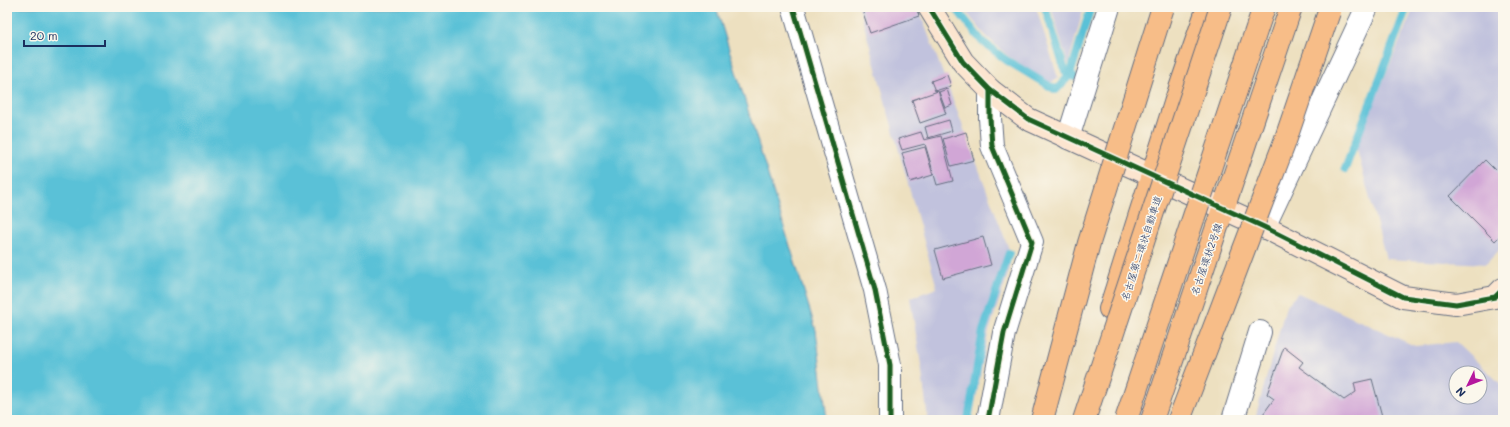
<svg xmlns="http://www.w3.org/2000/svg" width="1510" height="427" viewBox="0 0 1510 427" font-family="Mali,'Klee One',sans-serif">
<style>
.industrial{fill:#c1c2dd;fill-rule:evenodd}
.water{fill:#5ac1d7;stroke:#3a789a}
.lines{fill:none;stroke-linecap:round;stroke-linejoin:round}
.stream{stroke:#5ac1d7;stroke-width:8}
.building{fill:#d1a6d6}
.street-casing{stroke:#646d80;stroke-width:24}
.secondary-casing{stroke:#646d80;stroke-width:24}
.highway-casing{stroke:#646d80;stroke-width:24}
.street{stroke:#fff;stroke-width:22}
.secondary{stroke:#fce5cf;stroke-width:22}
.highway{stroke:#f7bd88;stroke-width:22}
.highway-bridge-casing{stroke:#646d80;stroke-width:24;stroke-linecap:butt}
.highway-bridge{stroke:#f7bd88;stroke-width:22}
.cycleway-casing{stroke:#fbf7ec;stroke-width:8}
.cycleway{stroke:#1b5e20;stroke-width:5}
.labels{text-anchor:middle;stroke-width:3;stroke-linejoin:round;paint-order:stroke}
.street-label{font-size:10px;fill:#1b2f5e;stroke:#fbf7ec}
</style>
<rect width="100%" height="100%" fill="#fbf7ec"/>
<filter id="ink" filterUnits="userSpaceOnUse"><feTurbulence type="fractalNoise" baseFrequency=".025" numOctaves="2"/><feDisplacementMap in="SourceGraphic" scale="8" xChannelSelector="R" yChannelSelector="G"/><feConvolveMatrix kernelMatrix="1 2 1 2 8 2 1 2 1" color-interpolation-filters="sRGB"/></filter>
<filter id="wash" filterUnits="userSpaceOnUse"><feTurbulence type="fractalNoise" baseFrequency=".012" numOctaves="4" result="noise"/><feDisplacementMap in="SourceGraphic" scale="16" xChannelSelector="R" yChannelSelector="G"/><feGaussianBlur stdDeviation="0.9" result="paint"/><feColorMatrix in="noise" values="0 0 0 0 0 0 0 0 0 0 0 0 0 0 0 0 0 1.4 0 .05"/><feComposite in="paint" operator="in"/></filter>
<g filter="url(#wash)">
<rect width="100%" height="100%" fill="#ede0c0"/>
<g class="industrial">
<path d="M859,7H918L1010,252V268L988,334L972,420H928L921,365L910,298L937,288Z"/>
<path d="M962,7H1036L1058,78L1050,83L1008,56L985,35Z"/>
<path d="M1051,7H1084L1068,65Z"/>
<path d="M1414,7H1503V246L1486,264L1386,259L1356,146Z"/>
<path d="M1298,293L1415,346L1456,342L1503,386V420H1263L1256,415L1286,306ZM1456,373H1480V397H1456Z"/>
</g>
<path class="water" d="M7,7H716L816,330L827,420H7Z"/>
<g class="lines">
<g class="stream">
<path d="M955,7L981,40L1006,60L1056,90L1070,75L1091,7"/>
<path d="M1045,7L1065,71L1074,77"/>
<path d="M1345,169L1407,7"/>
<path d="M968,420L983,331L1009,253"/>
</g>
</g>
<g id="blocks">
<g class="building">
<path d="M861,7H916L919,16L870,33Z"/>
<path d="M947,75L951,86L935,91L931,81Z"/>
<path d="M947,89L952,105L945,108L939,92Z"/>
<path d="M938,91L946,114L920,123L912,100Z"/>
<path d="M949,120L952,131L928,138L925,127Z"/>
<path d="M921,132L924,140L941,136L953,181L937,185L925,144L902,150L898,139Z"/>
<path d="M966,132L974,160L951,166L943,139Z"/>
<path d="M925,147L933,175L910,182L902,153Z"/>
<path d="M1485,160L1503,178V233L1495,241L1450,196Z"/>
<path d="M983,237L991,265L943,278L935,250Z"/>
<path d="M1284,347L1303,362L1299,367L1344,400L1356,392L1354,383L1372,379L1383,420H1265L1261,417L1274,399L1267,394Z"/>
</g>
</g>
</g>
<g filter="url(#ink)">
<use href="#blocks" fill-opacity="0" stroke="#646d80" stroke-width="1"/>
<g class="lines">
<g class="street-casing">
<g id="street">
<path d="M793,7L875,290L890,365V420"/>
<path d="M1068,138L1109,7"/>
<path d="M1264,227L1367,7"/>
<path d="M988,420L1004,333L1032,242L992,146L990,118V90"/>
<path d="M1233,420L1260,332"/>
</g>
</g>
<g class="secondary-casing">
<path id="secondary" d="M929,7L963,62L990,90L1028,119L1264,227L1403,297L1456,304L1495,297L1503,289"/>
</g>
<g class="highway-casing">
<g id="highway">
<path d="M1110,309L1175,103L1208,7"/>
<path d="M1152,420L1291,7"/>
</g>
</g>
<use href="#street" class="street"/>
<use href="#secondary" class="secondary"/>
<use href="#highway" class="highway"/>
<g class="highway-bridge-casing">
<g id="highway-bridge">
<path d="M1042,420L1089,243L1163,7"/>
<path d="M1084,420L1221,7"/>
<path d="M1126,420L1264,7"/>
<path d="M1179,420L1284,144L1329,12"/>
</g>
</g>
<use href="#highway-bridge" class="highway-bridge"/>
<g class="cycleway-casing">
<g id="cycleway">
<path d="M793,7L875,290L890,365V420"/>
<path d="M929,7L963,62L990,90L1028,119L1264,227L1403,297L1456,304L1495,297L1503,289"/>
<path d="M988,420L1004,333L1032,242L992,146L990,118V90"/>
</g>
</g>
<use href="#cycleway" class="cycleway"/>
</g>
</g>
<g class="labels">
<g class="street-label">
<text transform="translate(1141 248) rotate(-72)" y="4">名古屋第二環状自動車道</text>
<text transform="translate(1206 259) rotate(-71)" y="4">名古屋環状2号線</text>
</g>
</g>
<rect width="1510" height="427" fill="none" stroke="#fbf7ec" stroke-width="24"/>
<g transform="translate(1468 385) rotate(227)"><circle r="19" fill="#fbf7ec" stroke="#a1a7b3"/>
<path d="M0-3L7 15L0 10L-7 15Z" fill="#b5179e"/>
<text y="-6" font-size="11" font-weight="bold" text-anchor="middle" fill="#1b2f5e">N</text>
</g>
<path d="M24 40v6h81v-6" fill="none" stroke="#1b2f5e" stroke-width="2"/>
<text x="30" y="40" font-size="12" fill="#1b2f5e" stroke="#fbf7ec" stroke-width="3" paint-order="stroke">20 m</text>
</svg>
